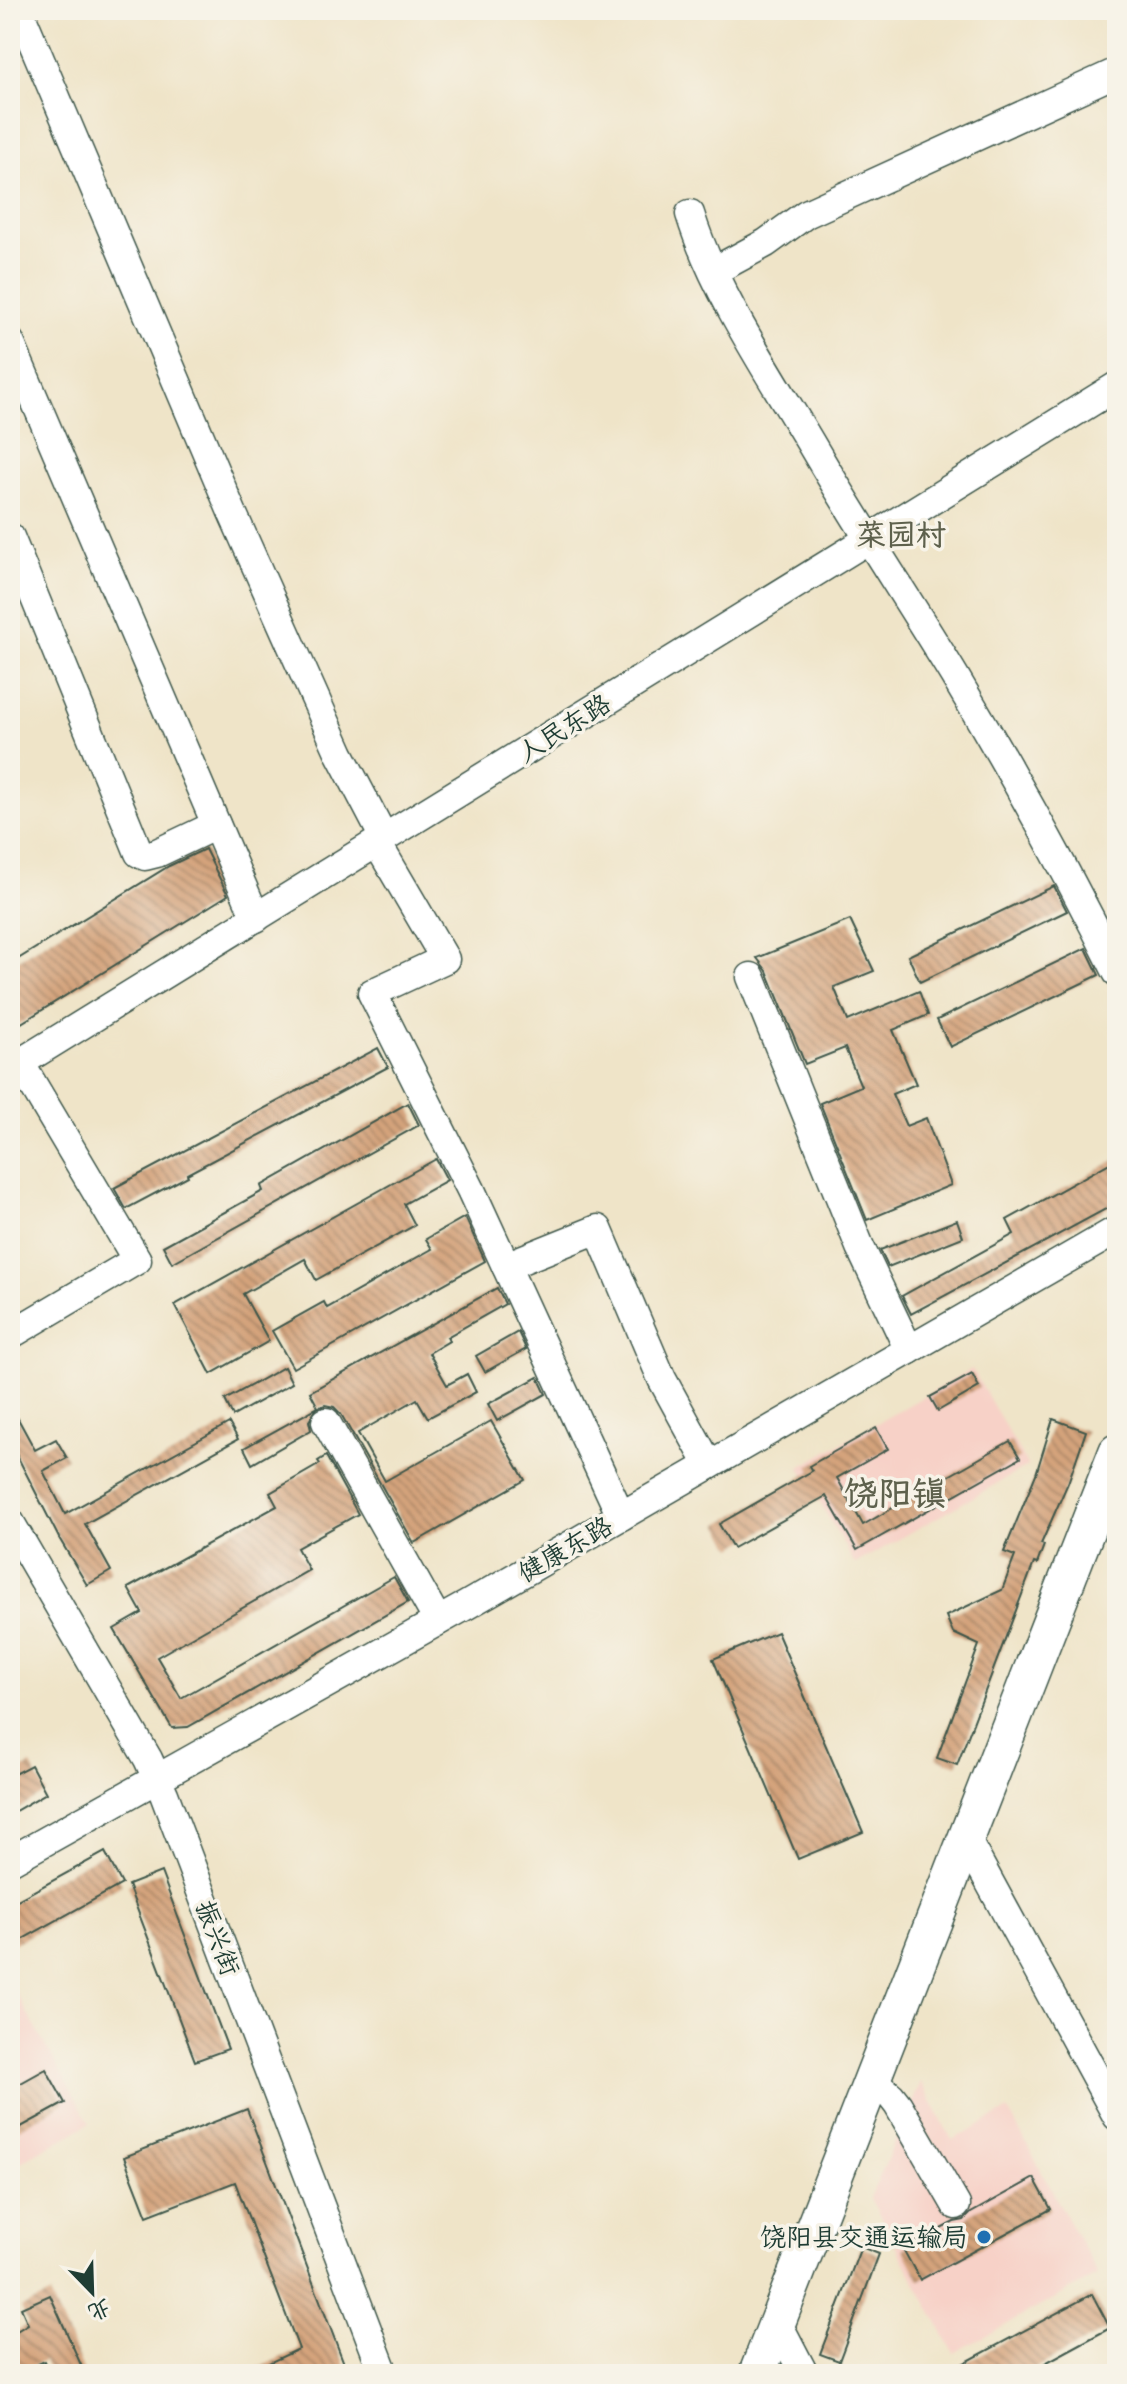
<svg xmlns="http://www.w3.org/2000/svg" width="1127" height="2384" viewBox="0 0 1127 2384" font-family="'Balsamiq Sans','LXGW WenKai TC',sans-serif">
<style>
.built{fill:#f7d1c7}
.building{fill:url(#building-back-hatch)}
.lines{fill:none;stroke-linecap:round;stroke-linejoin:round}
.minor-casing{stroke:#3e564a;stroke-width:31}
.major-casing{stroke:#3e564a;stroke-width:39}
.minor{stroke:#fff;stroke-width:28}
.major{stroke:#fff;stroke-width:36}
.poi-dot{fill:#1f6fb2;stroke:#f7f3e8;stroke-width:3}
.labels{text-anchor:middle;stroke-width:7;stroke-linejoin:round;paint-order:stroke}
.street-label{font-size:26px;fill:#1f3d34;stroke:#f7f3e8}
.poi-label{font-size:26px;fill:#1f3d34;stroke:#f7f3e8;text-anchor:end}
.quarter-label{font-size:30px;font-weight:bold;fill:#5e614d;stroke:#f7f3e8}
.district-label{font-size:34px;font-weight:bold;fill:#5e614d;stroke:#f7f3e8}
</style>
<defs>
<pattern id="building-back-hatch" width="6" height="6" patternUnits="userSpaceOnUse" patternTransform="scale(2)"><rect width="6" height="6" fill="#d4a37c"/><path d="M-1 5l2 2M0 0l6 6M5-1l2 2" fill="none" stroke="#ab8666"/></pattern>
</defs>
<rect width="100%" height="100%" fill="#f7f3e8"/>
<filter id="ink" filterUnits="userSpaceOnUse"><feTurbulence type="fractalNoise" baseFrequency=".0125" numOctaves="2"/><feDisplacementMap in="SourceGraphic" scale="16" xChannelSelector="R" yChannelSelector="G"/><feConvolveMatrix kernelMatrix="1 2 1 2 8 2 1 2 1" color-interpolation-filters="sRGB"/></filter>
<filter id="wash" filterUnits="userSpaceOnUse"><feTurbulence type="fractalNoise" baseFrequency=".006" numOctaves="4" result="noise"/><feDisplacementMap in="SourceGraphic" scale="32" xChannelSelector="R" yChannelSelector="G"/><feGaussianBlur stdDeviation="1.8" result="paint"/><feColorMatrix in="noise" values="0 0 0 0 0 0 0 0 0 0 0 0 0 0 0 0 0 1.4 0 .05"/><feComposite in="paint" operator="in"/></filter>
<g filter="url(#wash)">
<rect width="100%" height="100%" fill="#efe4c8"/>
<g class="built">
<path d="M972,1369L1028,1466L855,1564L800,1467Z"/>
<path d="M10,1983L90,2123L10,2168Z"/>
<path d="M921,2082L952,2140L1008,2110L1098,2275L954,2353L870,2198Z"/>
</g>
<g id="blocks">
<g class="building">
<path d="M205,849L228,895L10,1030V964L169,866Z"/>
<path d="M1054,886L1067,911L920,982L908,956Z"/>
<path d="M850,920L874,971L834,987L848,1021L919,991L928,1015L893,1030L916,1084L892,1094L906,1126L926,1118L951,1185L867,1220L820,1103L861,1086L845,1048L805,1064L767,971L757,958Z"/>
<path d="M1086,948L1099,975L950,1047L937,1020Z"/>
<path d="M378,1048L388,1067L187,1174L188,1176L126,1209L114,1188Z"/>
<path d="M408,1103L419,1125L172,1263L163,1246L263,1191L261,1186Z"/>
<path d="M436,1159L447,1180L404,1204L415,1225L316,1280L305,1259L243,1294L269,1341L211,1374L175,1305Z"/>
<path d="M1117,1159V1203L911,1314L902,1296L1014,1234L1007,1220Z"/>
<path d="M465,1217L485,1261L293,1368L272,1331L324,1302L327,1308L432,1249L426,1239Z"/>
<path d="M957,1220L963,1237L888,1267L880,1250Z"/>
<path d="M497,1288L505,1304L447,1337L449,1341L429,1353L447,1385L467,1374L476,1392L428,1418L417,1399L358,1433L385,1481L491,1421L525,1480L414,1543L341,1414L334,1407L325,1405L317,1408L309,1421L311,1430L252,1464L244,1448L318,1407L310,1392Z"/>
<path d="M518,1332L526,1349L485,1372L476,1356Z"/>
<path d="M284,1367L292,1383L233,1416L225,1400Z"/>
<path d="M972,1374L979,1387L938,1411L930,1397Z"/>
<path d="M538,1377L546,1394L497,1421L488,1404Z"/>
<path d="M10,1404L35,1450L56,1439L67,1458L43,1471L65,1514L229,1423L238,1439L85,1524L111,1571L87,1585L59,1538L10,1442Z"/>
<path d="M1053,1419L1086,1431L1068,1483L1041,1544L1044,1545L1037,1564L1034,1563L957,1765L937,1758L979,1645L953,1633L946,1616L1002,1590L1015,1556L1004,1552L1036,1474Z"/>
<path d="M876,1428L888,1449L837,1478L863,1525L1010,1441L1020,1458L857,1550L826,1496L733,1548L719,1524L812,1471L809,1466Z"/>
<path d="M326,1456L358,1514L297,1548L309,1570L157,1657L181,1698L394,1577L408,1602L188,1727L172,1728L114,1629L142,1613L128,1588L277,1506L270,1493L320,1464L318,1461Z"/>
<path d="M777,1632L863,1832L798,1859L713,1659Z"/>
<path d="M31,1765L46,1793L10,1814V1776Z"/>
<path d="M105,1852L122,1884L10,1946V1904Z"/>
<path d="M161,1872L228,2049L195,2061L128,1885Z"/>
<path d="M46,2069L65,2103L10,2133V2089Z"/>
<path d="M247,2109L330,2327L348,2374H245L299,2349L235,2182L147,2216L124,2157Z"/>
<path d="M1034,2178L1051,2209L920,2280L903,2249L954,2222L964,2220L971,2213Z"/>
<path d="M861,2247L879,2254L839,2361L820,2354Z"/>
<path d="M1092,2294L1110,2328L1025,2374H944Z"/>
<path d="M50,2295L85,2374H50L44,2361L19,2374H10V2335L28,2324L21,2308Z"/>
</g>
</g>
</g>
<g filter="url(#ink)">
<use href="#blocks" fill-opacity="0" stroke="#3e564a" stroke-width="2"/>
<g class="lines">
<g class="minor-casing">
<g id="minor">
<path d="M19,10L232,512L340,754L384,838"/>
<path d="M690,214C715,295 774,380 817,454C861,529 909,601 954,675C1012,772 1067,871 1117,972"/>
<path d="M714,271L766,243L806,214L1117,72"/>
<path d="M10,342L256,918"/>
<path d="M10,537L139,853L145,856L157,853L216,825"/>
<path d="M377,843L445,959L372,993L471,1190L621,1516"/>
<path d="M751,977L860,1247L909,1350"/>
<path d="M10,1069L1117,386"/>
<path d="M506,1266L598,1229L662,1379L709,1465"/>
<path d="M10,1335L137,1260L20,1063"/>
<path d="M326,1422L438,1621"/>
<path d="M10,1522L148,1759L164,1794L384,2374"/>
<path d="M966,1839L1117,2116"/>
<path d="M10,1861L467,1605L1117,1230"/>
<path d="M872,2080L891,2096L898,2105L956,2205"/>
<path d="M777,2322L804,2374"/>
</g>
</g>
<g class="major-casing">
<path id="major" d="M757,2374L1117,1452"/>
</g>
<use href="#minor" class="minor"/>
<use href="#major" class="major"/>
</g>
</g>
<circle class="poi-dot" cx="984" cy="2237" r="8"/>
<g class="labels">
<g class="street-label">
<text transform="translate(564 728) rotate(-32)" y="9">人民东路</text>
<text transform="translate(565 1549) rotate(-30)" y="9">健康东路</text>
<text transform="translate(218 1938) rotate(69)" y="9">振兴街</text>
</g>
<g class="poi-label">
<text x="968" y="2246">饶阳县交通运输局</text>
</g>
<g class="quarter-label">
<text x="901" y="545">菜园村</text>
</g>
<g class="district-label">
<text x="895" y="1505">饶阳镇</text>
</g>
</g>
<rect width="1127" height="2384" fill="none" stroke="#f7f3e8" stroke-width="40"/>
<g transform="translate(92 2292) rotate(157)" stroke="#f7f3e8" stroke-width="6" paint-order="stroke">
<path d="M0-6L14 30L0 20L-14 30Z" fill="#1f3d34"/>
<text y="-12" font-size="22" font-weight="bold" text-anchor="middle" fill="#1f3d34">北</text>
</g>
</svg>
